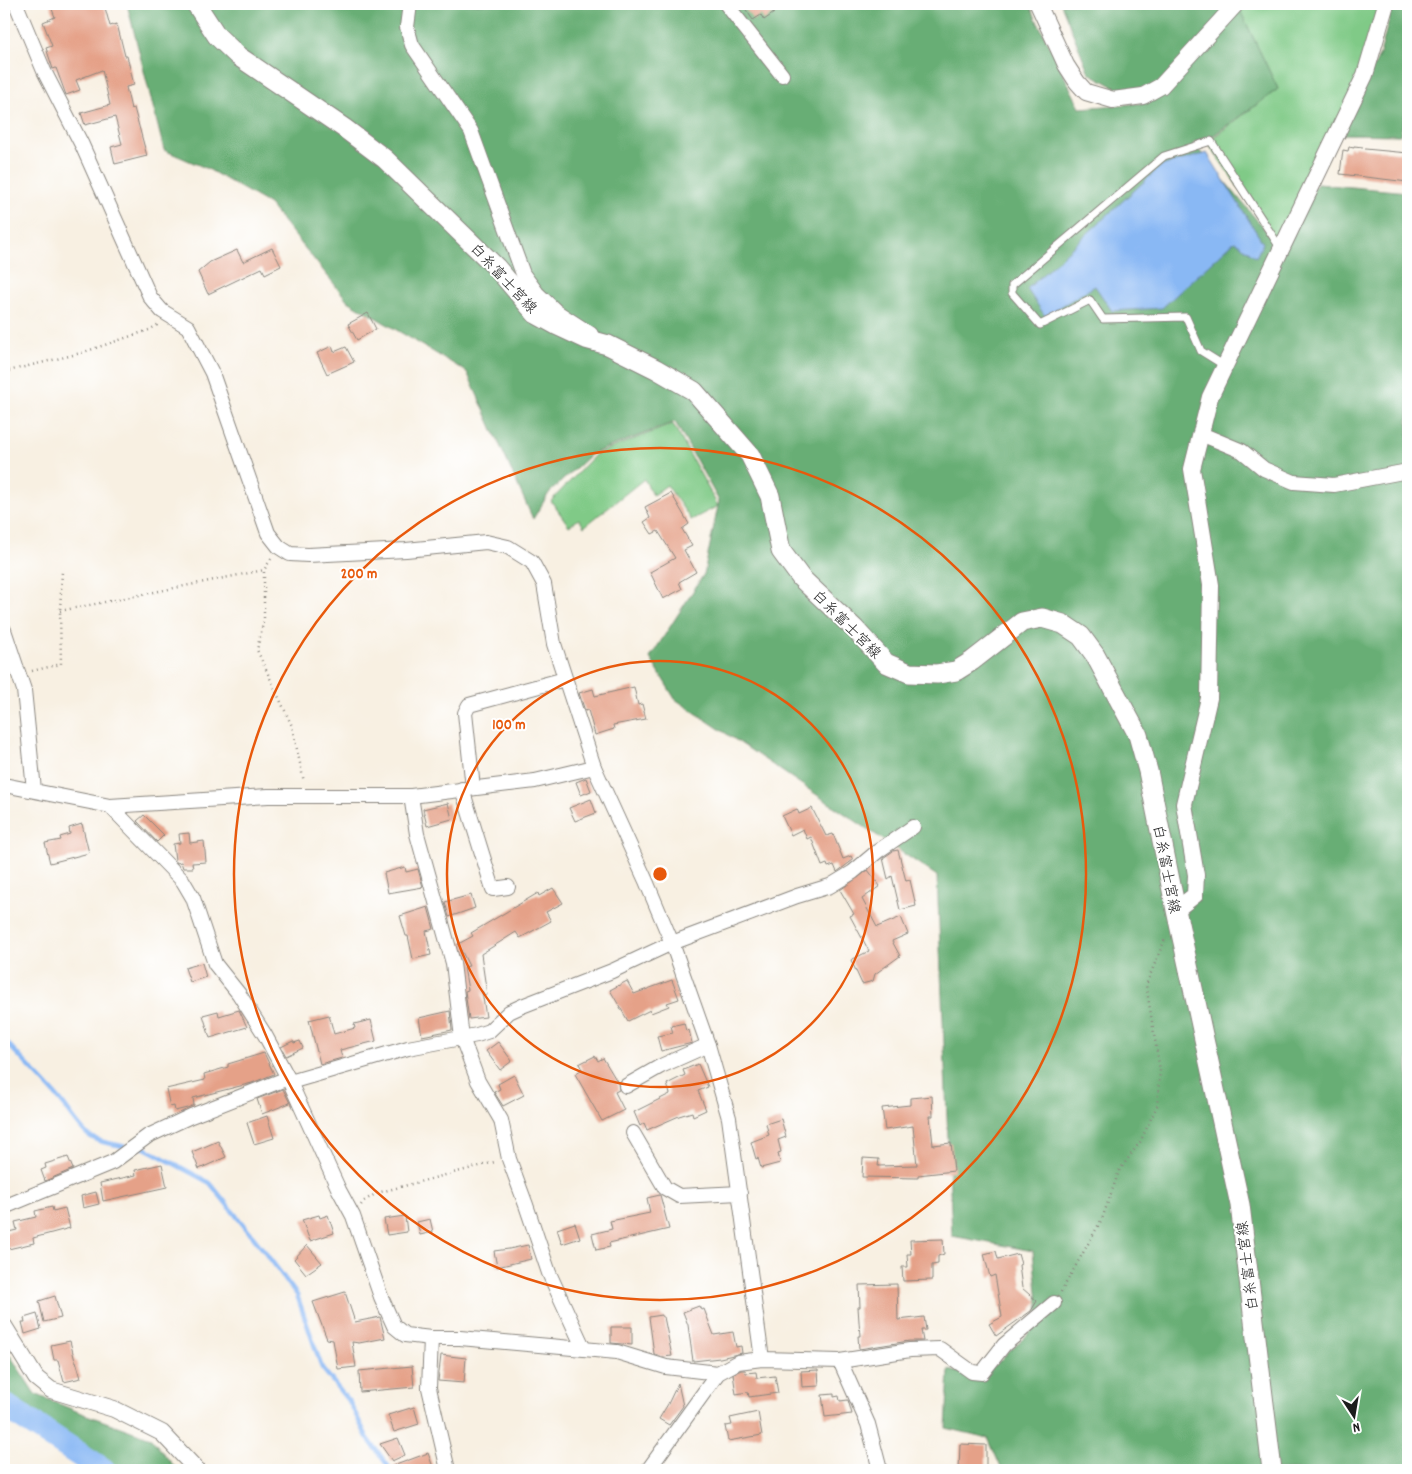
<svg xmlns="http://www.w3.org/2000/svg" width="1412" height="1474" viewBox="0 0 1412 1474" font-family="Dekko,'Klee One',sans-serif">
<style>
.green{fill:#80ca87;stroke:#4e7352}
.forest{fill:#68ae74;stroke:#426548}
.water{fill:#89b8f4;stroke:#526a88}
.lines{fill:none;stroke-linecap:round;stroke-linejoin:round}
.stream{stroke:#89b8f4;stroke-width:4.5}
.river{stroke:#89b8f4;stroke-width:25}
.building{fill:#e5a188}
.service-casing{stroke:#8a867f;stroke-width:9}
.minor-casing{stroke:#8a867f;stroke-width:16}
.tertiary-casing{stroke:#8a867f;stroke-width:18}
.secondary-casing{stroke:#8a867f;stroke-width:21}
.path{stroke:#8a867f;stroke-width:2.5;stroke-dasharray:1 4;stroke-linecap:butt}
.service{stroke:#fff;stroke-width:7}
.minor{stroke:#fff;stroke-width:14}
.tertiary{stroke:#fff;stroke-width:16}
.secondary{stroke:#fff;stroke-width:19}
.ring{fill:none;stroke:#e8590c;stroke-width:2.5}
.labels{text-anchor:middle;stroke-width:4;stroke-linejoin:round;paint-order:stroke}
.street-label{font-size:15px;fill:#1c1c1c;stroke:#fff}
.centre{fill:#e8590c;stroke:#fff;stroke-width:2.5}
.ring-label{font-size:15px;text-anchor:middle;font-weight:bold;fill:#e8590c;stroke:#fff;stroke-width:4;stroke-linejoin:round;paint-order:stroke}
</style>
<rect width="100%" height="100%" fill="#fff"/>
<filter id="ink" filterUnits="userSpaceOnUse"><feTurbulence type="fractalNoise" baseFrequency=".02" numOctaves="2"/><feDisplacementMap in="SourceGraphic" scale="10" xChannelSelector="R" yChannelSelector="G"/><feConvolveMatrix kernelMatrix="1 2 1 2 8 2 1 2 1" color-interpolation-filters="sRGB"/></filter>
<filter id="wash" filterUnits="userSpaceOnUse"><feTurbulence type="fractalNoise" baseFrequency=".0096" numOctaves="4" result="noise"/><feDisplacementMap in="SourceGraphic" scale="20" xChannelSelector="R" yChannelSelector="G"/><feGaussianBlur stdDeviation="1.12" result="paint"/><feColorMatrix in="noise" values="0 0 0 0 0 0 0 0 0 0 0 0 0 0 0 0 0 1.4 0 .05"/><feComposite in="paint" operator="in"/></filter>
<g filter="url(#wash)">
<rect width="100%" height="100%" fill="#f8f0e2"/>
<g class="green">
<path d="M1238,4H1385L1372,52L1281,249L1207,142L1278,89L1237,5Z"/>
<path d="M673,424L718,506L691,520L667,485L653,495L644,479L584,527L579,519L569,526L551,501L596,454Z"/>
</g>
<g class="forest">
<path d="M127,4H1029L1080,108L1144,103L1089,73L1061,4H1237L1278,89L1211,137L1193,143L1281,249L1317,184L1408,192V1470H1002L988,1438L946,1428L949,1370L981,1378L1040,1323L1033,1251L952,1236L937,876L675,699L650,658L704,574L719,501L675,422L591,454L549,493L533,519L467,372L348,301L269,204L208,169L164,150Z"/>
<path d="M1393,4H1408V103L1400,135L1342,134L1380,54Z"/>
<path d="M4,1346L35,1394L81,1413L151,1438L177,1470H88L4,1392Z"/>
</g>
<path class="water" d="M1207,153L1263,243L1256,257L1235,241L1162,308L1112,311L1095,286L1045,316L1027,289L1161,166Z"/>
<g class="lines">
<g class="stream">
<path d="M4,1039C21,1060 42,1078 59,1099C67,1108 79,1128 88,1135C100,1144 115,1143 128,1148"/>
<path d="M138,1147H143L210,1183L265,1252L297,1295L322,1368L350,1403L367,1437L391,1470"/>
</g>
<path class="river" d="M4,1405L103,1470"/>
</g>
<g id="blocks">
<g class="building">
<path d="M50,4H104L110,26L117,24L125,56H127L134,85L126,87L131,109L134,108L147,156L115,164L111,147L122,144L115,117L85,125L81,113L110,105L102,70L76,80L80,90L66,95L56,68L53,69L46,48L52,46L43,22L55,17Z"/>
<path d="M742,4H779L771,9L774,13L764,20L761,15L753,20Z"/>
<path d="M1354,146L1363,147L1365,149L1408,153V182L1340,174L1343,150L1348,151L1349,147L1354,148Z"/>
<path d="M272,248L281,266L265,274L262,268L208,294L198,272L210,262L237,250L243,262Z"/>
<path d="M368,313L376,329L357,340L348,324Z"/>
<path d="M332,346L334,352L346,347L354,362L327,374L317,353Z"/>
<path d="M671,493L689,524L682,529L692,546L684,550L696,572L679,582L682,589L663,599L650,572L675,558L658,531L652,534L644,522L650,518L645,507Z"/>
<path d="M634,687L638,705L642,704L646,719L613,725L614,729L595,735L588,710L585,711L579,693L593,689L595,696Z"/>
<path d="M586,778L591,791L581,795L576,782Z"/>
<path d="M591,799L596,813L575,821L569,808Z"/>
<path d="M448,803L452,819L427,826L423,809Z"/>
<path d="M812,808L826,836L833,834L843,859L851,856L853,860L837,872L834,865L828,867L827,864L822,866L811,837L807,839L803,829L791,835L782,816L797,809L799,814Z"/>
<path d="M144,815L164,835L157,842L137,821Z"/>
<path d="M82,824L89,853L50,863L45,843L61,840L60,837L70,834L69,828Z"/>
<path d="M189,833L190,843L204,841L206,862L192,863L193,868H183L181,862L177,863L175,860L173,844L180,843L179,834Z"/>
<path d="M898,850L906,881L910,880L916,906L900,910L892,876L888,879L883,858L893,851Z"/>
<path d="M405,867L406,872L418,869L423,887L388,893L384,873Z"/>
<path d="M868,870L880,886L862,899L877,927L901,917L908,934L892,941L900,956L875,974L873,981L862,984L851,960L869,951L850,916L854,914L840,890Z"/>
<path d="M553,888L563,903L546,912L551,921L520,938L516,932L481,954L487,995L485,996L482,991L486,1017L469,1019L465,991L468,990L464,967L469,966L458,944L473,936L471,933L538,893L539,896Z"/>
<path d="M471,895L475,908L449,917L445,902Z"/>
<path d="M428,907L434,929L426,931L431,955L413,959L408,936H406L400,916Z"/>
<path d="M202,963L206,977L190,982L185,968Z"/>
<path d="M672,980L679,999L667,1003L669,1006L651,1013L650,1010L628,1021L610,990L627,981L634,994Z"/>
<path d="M239,1010L247,1027L210,1038L203,1015L218,1011L219,1016Z"/>
<path d="M450,1011L452,1030L422,1036L419,1018Z"/>
<path d="M329,1015L334,1034L355,1028L354,1024L371,1020L376,1041L340,1050L342,1058L320,1064L309,1020Z"/>
<path d="M684,1023L686,1031L689,1030L692,1043L661,1051L657,1036L673,1033L671,1026Z"/>
<path d="M293,1041L294,1043L300,1041L303,1048L286,1056L281,1047Z"/>
<path d="M498,1042L512,1061L500,1070L486,1051Z"/>
<path d="M264,1053L274,1074L252,1083L193,1098L194,1105L187,1108L175,1111L174,1106L170,1107L166,1089L205,1080L204,1074L228,1067V1064Z"/>
<path d="M595,1056L598,1061L603,1058L618,1083L619,1090L615,1092L624,1110L602,1121L575,1074L582,1069L579,1064Z"/>
<path d="M698,1064L708,1087L698,1091L706,1110L693,1116L692,1112L679,1116L647,1130L644,1123L640,1126L634,1112L670,1094L667,1084L685,1075L683,1070Z"/>
<path d="M514,1075L524,1095L503,1106L494,1092L500,1089L498,1084Z"/>
<path d="M283,1089L290,1103L262,1114L257,1099Z"/>
<path d="M932,1096L933,1116H930L933,1145L951,1143L954,1171L918,1175V1178L862,1177L863,1158L879,1159L878,1166L917,1165L913,1126L885,1130L882,1108L910,1105V1098Z"/>
<path d="M267,1116L274,1138L254,1144L247,1123Z"/>
<path d="M781,1119L786,1137L778,1140L781,1152L778,1153L780,1163L761,1168L758,1158L756,1159L751,1142L769,1135L766,1124Z"/>
<path d="M218,1141L226,1157L199,1169L192,1152Z"/>
<path d="M68,1157L73,1169L45,1181L41,1170L46,1168L45,1164Z"/>
<path d="M162,1164L167,1187L103,1201L100,1183L136,1175L135,1170Z"/>
<path d="M96,1192L99,1204L83,1208L81,1196Z"/>
<path d="M660,1195L669,1229L609,1243L610,1247L596,1250L592,1234L612,1229L610,1221L650,1213L647,1198Z"/>
<path d="M52,1207L53,1211L65,1208L70,1228L33,1238L34,1243L4,1250V1233L17,1230L15,1222L36,1217L35,1211Z"/>
<path d="M319,1215L320,1218L328,1215L334,1233L310,1241L302,1220Z"/>
<path d="M405,1216L407,1232L387,1235L384,1219Z"/>
<path d="M430,1219L433,1232L420,1235L417,1222Z"/>
<path d="M575,1223L580,1238L562,1244L557,1229Z"/>
<path d="M943,1239L944,1254L938,1256V1264L932,1265V1280L903,1281L902,1267H908L907,1254H911L910,1240Z"/>
<path d="M307,1245L322,1263L306,1274L294,1259Z"/>
<path d="M528,1245L531,1259L497,1267L494,1251L509,1249Z"/>
<path d="M996,1251L998,1259L1018,1254L1021,1264L1019,1265L1022,1288L1037,1301L1031,1311L996,1336L989,1324L1002,1317L995,1275L990,1277L984,1254Z"/>
<path d="M897,1284L898,1320L924,1317L926,1330H921L923,1341H909L859,1349L858,1336H860L858,1307H860L859,1285Z"/>
<path d="M345,1292L355,1322L380,1317L385,1338L359,1343L352,1342L356,1367L338,1369L333,1340L327,1339L313,1302Z"/>
<path d="M55,1296L61,1318L44,1322L39,1301Z"/>
<path d="M699,1306L701,1310L704,1309L714,1335L733,1332L736,1347L741,1346L742,1353L720,1358L693,1361L688,1325L683,1312Z"/>
<path d="M37,1314L41,1329L25,1334L22,1322H25L24,1318Z"/>
<path d="M662,1315V1317H664L672,1356L663,1357L654,1354L649,1317Z"/>
<path d="M611,1327H632V1345L611,1343Z"/>
<path d="M70,1341L75,1361H76L81,1378L64,1382L58,1360H54L51,1345Z"/>
<path d="M441,1355L466,1358L464,1383L438,1381Z"/>
<path d="M412,1366L414,1387L360,1392L359,1371Z"/>
<path d="M741,1370H745L746,1373L756,1372L757,1378L775,1376L778,1393L749,1397L748,1392L736,1394L733,1374Z"/>
<path d="M818,1370L819,1386L802,1387L801,1371Z"/>
<path d="M678,1383L683,1406L669,1425L659,1419L668,1404Z"/>
<path d="M834,1394V1397L839,1396L840,1401L848,1400L852,1414L825,1417L822,1395Z"/>
<path d="M414,1407L419,1424L394,1432L388,1415Z"/>
<path d="M758,1412L762,1435L728,1441L725,1426L732,1425L730,1418Z"/>
<path d="M398,1438L405,1455L392,1461L380,1444Z"/>
<path d="M960,1444L986,1445V1470H959Z"/>
<path d="M428,1453L434,1470H385V1469Z"/>
</g>
</g>
</g>
<g filter="url(#ink)">
<use href="#blocks" fill-opacity="0" stroke="#8a867f" stroke-width="1"/>
<g class="lines">
<g class="service-casing">
<path id="service" d="M1225,366L1201,351L1186,317L1103,319L1090,300L1040,325L1012,293V285L1164,156L1211,141L1281,249"/>
</g>
<g class="minor-casing">
<g id="minor">
<path d="M16,4L44,71L82,145L150,297L162,311L188,327L212,373L268,533L279,547L290,554L308,555L406,550L486,542L508,547L532,562L544,584L554,644L594,767L646,881L672,943L708,1045L729,1118L762,1359"/>
<path d="M410,4L407,27L412,45L471,131L523,274L537,293L557,312L591,334"/>
<path d="M726,4L782,75"/>
<path d="M1201,434L1242,451L1264,469L1294,482L1334,485L1408,471"/>
<path d="M4,630L24,690L34,790"/>
<path d="M4,785L110,806L183,881L193,898L215,964L239,994L265,1035L288,1078L339,1190L353,1216L381,1297L394,1326L405,1335L431,1338H460L617,1352L666,1367L718,1373"/>
<path d="M473,788L465,713L469,705L565,679"/>
<path d="M462,789L493,889L508,887"/>
<path d="M411,796L417,834L453,963L462,1038L478,1081L501,1120L509,1159L526,1205L549,1273L583,1347"/>
<path d="M110,806L268,796H411L535,781L594,767"/>
<path d="M290,1082L408,1048L477,1035L489,1031L509,1012L522,1006L612,971L672,943L797,896L830,886L853,872L878,851L913,827"/>
<path d="M626,1086L661,1066L708,1045"/>
<path d="M633,1133L665,1188L679,1196L740,1193"/>
<path d="M4,1207L113,1162L148,1136L191,1116L288,1078"/>
<path d="M431,1338L429,1388L448,1470"/>
<path d="M840,1361L868,1424L880,1470"/>
<path d="M648,1470L718,1373L738,1362L762,1359L840,1361L910,1350L940,1349L972,1372L982,1373L1004,1345L1054,1303"/>
</g>
</g>
<g class="tertiary-casing">
<g id="tertiary">
<path d="M1038,4L1066,65L1077,82L1086,92L1113,100L1143,96L1161,86L1236,4"/>
<path d="M1176,910L1195,895L1196,875L1184,804L1209,698L1211,585L1192,469L1210,397L1365,75L1386,4"/>
<path d="M4,1326L36,1378L51,1390L114,1409L162,1433L197,1470"/>
</g>
</g>
<g class="secondary-casing">
<path id="secondary" d="M196,4L217,36L238,56L344,128L385,159L496,267L536,314L558,326L586,339L608,345L656,369L694,391L750,455L770,496L781,551L801,578L855,629L886,663L909,673L937,674L956,671L972,661L1022,622L1042,618L1063,624L1081,636L1095,655L1138,735L1148,771L1176,910L1240,1205L1272,1470"/>
</g>
<g class="path">
<path d="M4,372L81,353L149,330L159,324"/>
<path d="M271,559L264,570V619L257,650L292,726L304,782"/>
<path d="M60,611L264,570"/>
<path d="M32,671L61,664L60,611L62,571"/>
<path d="M361,1205L364,1201L377,1193L495,1162"/>
<path d="M1061,1292L1102,1219L1119,1171L1140,1142L1157,1106L1160,1070L1146,985L1165,939"/>
</g>
<use href="#service" class="service"/>
<use href="#minor" class="minor"/>
<use href="#tertiary" class="tertiary"/>
<use href="#secondary" class="secondary"/>
</g>
</g>
<g class="ring">
<circle cx="660" cy="874" r="213"/>
<circle cx="660" cy="874" r="426"/>
</g>
<g class="labels">
<g class="street-label">
<text transform="translate(504 278) rotate(47)" y="5">白糸富士宮線</text>
<text transform="translate(847 624) rotate(45)" y="5">白糸富士宮線</text>
<text transform="translate(1167 869) rotate(79)" y="5">白糸富士宮線</text>
<text transform="translate(1247 1266) rotate(-97)" y="5">白糸富士宮線</text>
</g>
</g>
<circle cx="660" cy="874" r="8" class="centre"/>
<g class="ring-label">
<text x="359" y="578">200 m</text>
<text x="509" y="729">100 m</text>
</g>
<rect width="1412" height="1474" fill="none" stroke="#fff" stroke-width="20"/>
<g transform="translate(1354 1416) rotate(168)" stroke="#ffffff" stroke-width="4" paint-order="stroke">
<path d="M0-4L9 19L0 12L-9 19Z" fill="#1c1c1c"/>
<text y="-8" font-size="14" font-weight="bold" text-anchor="middle" fill="#1c1c1c">N</text>
</g>
</svg>
